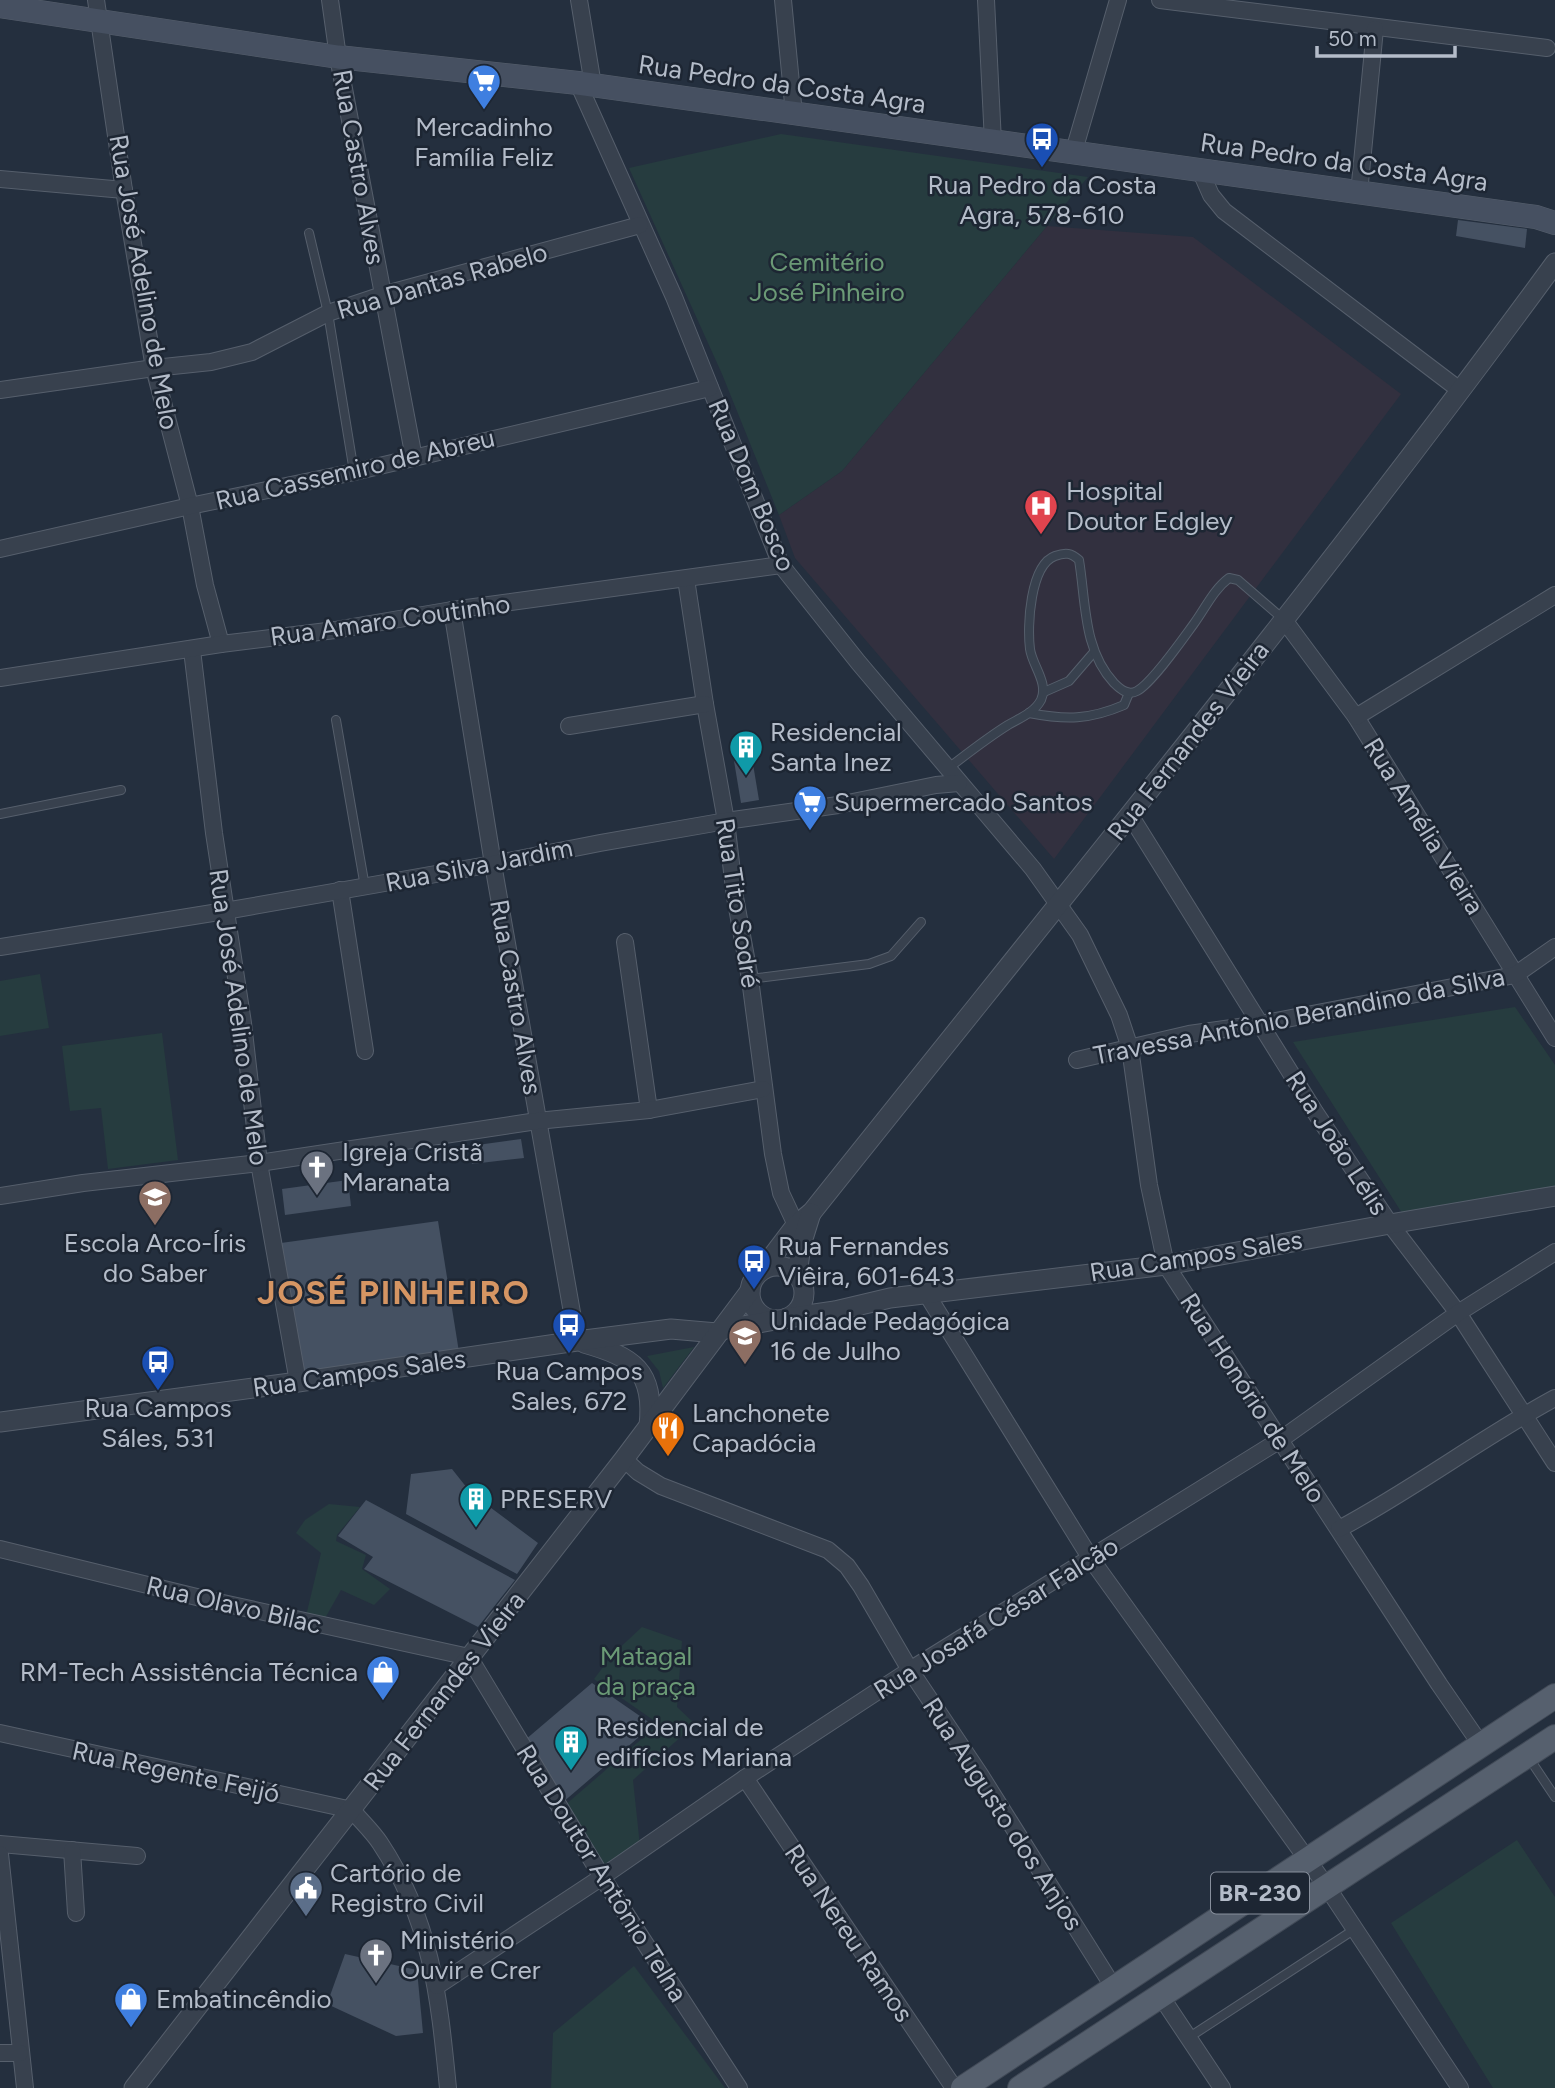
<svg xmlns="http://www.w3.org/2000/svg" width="1555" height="2088" viewBox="0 0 1555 2088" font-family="Figtree,sans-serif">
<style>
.medical{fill:#32303f}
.green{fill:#263c3f}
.building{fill:#455162}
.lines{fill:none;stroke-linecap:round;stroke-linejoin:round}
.service-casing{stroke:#565f6c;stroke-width:10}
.minor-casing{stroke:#565f6c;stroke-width:18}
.tertiary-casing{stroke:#565f6c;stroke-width:21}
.secondary-casing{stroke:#565f6c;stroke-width:24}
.primary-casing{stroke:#414a57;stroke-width:26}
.service{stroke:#38414e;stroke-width:8}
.minor{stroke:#38414e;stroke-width:16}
.tertiary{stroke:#38414e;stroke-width:19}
.secondary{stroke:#465061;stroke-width:23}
.primary{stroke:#56606e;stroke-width:24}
.labels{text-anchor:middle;stroke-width:5;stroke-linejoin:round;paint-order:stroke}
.shield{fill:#1d2633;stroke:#878f9c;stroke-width:2}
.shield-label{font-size:24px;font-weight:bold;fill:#b4bcc9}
.street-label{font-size:26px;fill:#b4bcc9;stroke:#1d2633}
.poi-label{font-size:26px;fill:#b4bcc9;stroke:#1d2633;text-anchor:start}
.park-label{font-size:26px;fill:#6b9a76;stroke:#1d2633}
.district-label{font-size:33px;font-weight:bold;letter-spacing:2px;fill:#d59563;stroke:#1d2633}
</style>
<rect width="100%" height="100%" fill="#242f3e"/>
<path class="medical" d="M1047,226L1193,237L1401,394L1054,859L795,558L779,515L842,471Z"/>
<g class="green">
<path d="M781,134L1088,177L842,471L779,515L722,374L629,168Z"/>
<path d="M40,974L49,1028L0,1036V981Z"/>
<path d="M1515,1007L1555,1065V1189L1402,1213L1293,1042Z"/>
<path d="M162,1033L178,1160L108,1169L101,1108L70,1111L62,1046Z"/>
<path d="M694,1347L663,1388L659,1371L647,1356Z"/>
<path d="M329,1504L360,1507L337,1535L336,1541L366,1555L362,1569L390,1589L374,1605L341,1590L324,1620L306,1616L321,1553L296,1533L305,1520Z"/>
<path d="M642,1627L682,1641L677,1707L695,1724L633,1780L640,1846L603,1870L564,1806L659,1724L594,1679L613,1654Z"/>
<path d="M1517,1840L1555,1897V2088H1493L1391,1923Z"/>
<path d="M634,1966L725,2088H551L553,2033Z"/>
</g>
<g class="building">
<path d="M1458,220L1527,229L1525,248L1456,236Z"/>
<path d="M751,752L759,800L741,803L733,755Z"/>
<path d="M521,1139L524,1158L472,1164L470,1146Z"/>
<path d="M348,1180L351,1206L285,1215L282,1189Z"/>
<path d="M438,1221L459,1352L302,1374L281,1243Z"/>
<path d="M452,1469L471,1493L538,1543L517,1574L406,1514L411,1474Z"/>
<path d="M366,1500L515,1580L478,1627L364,1569L373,1557L338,1536Z"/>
<path d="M592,1683L653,1725L562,1803L525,1740Z"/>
<path d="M345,1954L417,1970L423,2033L396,2036L327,2004Z"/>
</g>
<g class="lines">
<g class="service-casing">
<g id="service">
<path d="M309,233L328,313L354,472"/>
<path d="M1044,692L1069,681L1094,652"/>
<path d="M1029,713C1066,720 1089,720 1124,705L1129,693"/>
<path d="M336,720L365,887"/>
<path d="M947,769C967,754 987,738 1008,725C1020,718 1034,713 1041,700C1049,683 1032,665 1030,649C1027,626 1030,565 1055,556C1066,552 1071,553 1079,560C1086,602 1083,650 1114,683C1120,689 1128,696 1137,691C1152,683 1182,640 1193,625C1205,609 1213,590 1229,578L1238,580L1283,619"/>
<path d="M0,814L121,790"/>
<path d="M750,979L869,964L891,956L921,922"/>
<path d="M1529,1758L1555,1797"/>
<path d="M1188,2038L1355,1929"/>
</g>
</g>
<g class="minor-casing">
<g id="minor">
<path d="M96,0L124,190L154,368L190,506L205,585L221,644"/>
<path d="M330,0L338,57L414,458"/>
<path d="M579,0L593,85"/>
<path d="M783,0L794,114"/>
<path d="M986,0L993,142"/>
<path d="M1160,0L1547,48"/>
<path d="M578,83L674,297L781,565L858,662L1033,869L1080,935L1098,972L1119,1015L1130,1048L1149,1185L1166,1265L1439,1684L1481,1745"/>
<path d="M1073,154L1118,0"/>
<path d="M1200,170L1211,195L1224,211L1461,391"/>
<path d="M0,179L124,190"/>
<path d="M1359,193L1375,29"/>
<path d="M0,390L154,368L211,362L252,352L328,313L382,295L640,225"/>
<path d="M0,549L190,506L354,472L710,388"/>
<path d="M686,579L705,704L726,821L735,897L750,979L773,1154L781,1193L796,1225"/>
<path d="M452,610L493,864L577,1341"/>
<path d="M1284,620L1356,717L1555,1038"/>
<path d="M192,650L214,833L243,1023L259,1163L298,1382"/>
<path d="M0,678L221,644L335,630L452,610L781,565"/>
<path d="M1356,717L1555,595"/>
<path d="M569,726L705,704"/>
<path d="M1130,815L1315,1112L1390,1224L1458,1313L1555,1463"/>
<path d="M340,890L365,1051"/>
<path d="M625,942L649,1110"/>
<path d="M0,947L225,911L493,864L600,843L726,821L838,805L936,785L959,783"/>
<path d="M1077,1060L1189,1034L1260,1024L1515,975L1555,947"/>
<path d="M0,1196L83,1183L259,1163L537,1121L649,1110L763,1089"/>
<path d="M926,1293L1091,1559L1327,1887L1460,2088"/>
<path d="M624,1459L638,1472L661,1486L828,1550L847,1566L861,1586L910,1670L981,1776L1114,1988"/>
<path d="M1339,1529C1414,1489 1481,1438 1555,1398"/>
<path d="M0,1549L209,1600L469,1657L602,1877L739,2088"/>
<path d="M0,1733L352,1810C361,1821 372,1831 380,1843C432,1921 439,1998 448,2088"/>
<path d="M745,1778L954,2088"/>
<path d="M0,1844L137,1856"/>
<path d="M72,1850L76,1913"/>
<path d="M0,1854L25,2088"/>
<path d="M437,1986L602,1877L745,1778L910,1670L1280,1440L1458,1313L1555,1252"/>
<path d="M1160,1995L1222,2088"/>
<path d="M0,2053H20"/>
</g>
</g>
<g class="tertiary-casing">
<g id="tertiary">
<circle cx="777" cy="1293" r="27"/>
<path d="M762,1270L796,1225L812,1212C1062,898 1318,587 1555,263"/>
<path d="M797,1275L801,1245L811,1213"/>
<path d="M787,1318L835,1311L890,1298L1166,1265L1390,1224L1555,1196"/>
<path d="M721,1330L775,1320"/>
<path d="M584,1343C633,1357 655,1370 649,1426"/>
<path d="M0,1422L298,1382L577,1341L671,1329L717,1333"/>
<path d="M134,2088L624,1459L750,1291"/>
</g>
</g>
<g class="secondary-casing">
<path id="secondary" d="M0,6L338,57L578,83L1514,214L1536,217L1555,223"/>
</g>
<g class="primary-casing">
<g id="primary">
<path d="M963,2088L1555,1696"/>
<path d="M1020,2088L1555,1737"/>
</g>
</g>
<use href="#service" class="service"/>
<use href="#minor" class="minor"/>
<use href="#tertiary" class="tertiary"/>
<use href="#secondary" class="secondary"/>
<use href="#primary" class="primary"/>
</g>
<defs>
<g id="supermarket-pin" transform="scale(1.75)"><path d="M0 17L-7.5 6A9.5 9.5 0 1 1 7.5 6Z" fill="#3f7fe0" stroke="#1d2633"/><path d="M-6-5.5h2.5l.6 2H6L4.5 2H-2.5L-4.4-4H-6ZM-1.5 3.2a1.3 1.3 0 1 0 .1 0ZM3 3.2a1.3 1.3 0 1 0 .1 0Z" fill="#fff"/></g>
<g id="bus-pin" transform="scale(1.75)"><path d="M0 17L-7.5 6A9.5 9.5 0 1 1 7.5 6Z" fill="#1a4fb4" stroke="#1d2633"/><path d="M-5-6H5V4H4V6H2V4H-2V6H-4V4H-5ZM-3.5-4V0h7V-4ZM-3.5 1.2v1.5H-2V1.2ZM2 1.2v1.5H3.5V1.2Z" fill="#fff"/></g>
<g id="hospital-pin" transform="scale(1.75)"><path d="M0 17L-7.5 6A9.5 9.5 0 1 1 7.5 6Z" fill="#e0444e" stroke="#1d2633"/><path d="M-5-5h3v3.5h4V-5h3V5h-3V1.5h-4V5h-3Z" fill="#fff"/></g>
<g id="building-pin" transform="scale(1.75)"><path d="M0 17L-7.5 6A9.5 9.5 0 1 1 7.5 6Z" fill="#0f9aa8" stroke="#1d2633"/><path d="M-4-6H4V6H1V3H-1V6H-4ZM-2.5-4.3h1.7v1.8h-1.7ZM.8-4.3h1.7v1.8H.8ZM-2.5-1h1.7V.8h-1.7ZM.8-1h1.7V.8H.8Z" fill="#fff"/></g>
<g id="church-pin" transform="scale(1.75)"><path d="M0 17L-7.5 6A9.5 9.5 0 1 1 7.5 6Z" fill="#6b7280" stroke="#1d2633"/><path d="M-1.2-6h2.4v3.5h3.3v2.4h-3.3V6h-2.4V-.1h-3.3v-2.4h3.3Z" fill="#fff"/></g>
<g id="school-pin" transform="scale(1.75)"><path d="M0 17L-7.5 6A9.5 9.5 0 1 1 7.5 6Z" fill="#8d6e63" stroke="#1d2633"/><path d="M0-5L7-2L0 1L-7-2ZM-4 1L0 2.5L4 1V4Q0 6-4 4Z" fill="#fff"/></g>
<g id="restaurant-pin" transform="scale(1.75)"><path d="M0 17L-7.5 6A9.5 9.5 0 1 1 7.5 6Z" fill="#e8710a" stroke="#1d2633"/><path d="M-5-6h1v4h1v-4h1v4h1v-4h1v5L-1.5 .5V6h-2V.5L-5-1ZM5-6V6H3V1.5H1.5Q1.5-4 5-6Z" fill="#fff"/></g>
<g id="shop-pin" transform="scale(1.75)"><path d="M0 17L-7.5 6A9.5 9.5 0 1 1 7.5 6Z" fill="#3f7fe0" stroke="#1d2633"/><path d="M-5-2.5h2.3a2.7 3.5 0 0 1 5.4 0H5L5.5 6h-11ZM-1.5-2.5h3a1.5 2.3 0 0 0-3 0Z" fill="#fff"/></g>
<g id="civic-pin" transform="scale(1.75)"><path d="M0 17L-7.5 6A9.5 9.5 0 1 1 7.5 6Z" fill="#5c6f8a" stroke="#1d2633"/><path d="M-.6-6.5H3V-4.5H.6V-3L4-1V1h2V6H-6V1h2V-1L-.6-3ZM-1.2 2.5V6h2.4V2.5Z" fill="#fff"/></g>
</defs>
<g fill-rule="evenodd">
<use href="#supermarket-pin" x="484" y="81"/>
<use href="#bus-pin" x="1042" y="139"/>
<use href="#hospital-pin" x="1041" y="506"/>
<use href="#building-pin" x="746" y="747"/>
<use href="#supermarket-pin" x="810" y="802"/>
<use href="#church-pin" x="317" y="1167"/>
<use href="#school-pin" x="155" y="1197"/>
<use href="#bus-pin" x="754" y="1261"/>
<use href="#bus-pin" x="569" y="1325"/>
<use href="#school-pin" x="745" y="1336"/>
<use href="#bus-pin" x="158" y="1362"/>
<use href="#restaurant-pin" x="668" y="1428"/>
<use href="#building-pin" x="476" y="1499"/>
<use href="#shop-pin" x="383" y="1672"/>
<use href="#building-pin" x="571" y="1742"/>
<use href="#civic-pin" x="306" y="1888"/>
<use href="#church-pin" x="376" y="1955"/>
<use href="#shop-pin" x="131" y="1999"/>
</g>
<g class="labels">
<rect class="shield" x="1211" y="1872.5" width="98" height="41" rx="5"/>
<g class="shield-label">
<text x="1260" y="1901">BR-230</text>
</g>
<g class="street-label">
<text transform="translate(782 84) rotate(8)" y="9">Rua Pedro da Costa Agra</text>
<text transform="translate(1344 162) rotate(8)" y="9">Rua Pedro da Costa Agra</text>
<text transform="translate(359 167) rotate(80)" y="9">Rua Castro Alves</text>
<text transform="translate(442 281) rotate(-16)" y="9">Rua Dantas Rabelo</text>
<text transform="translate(144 282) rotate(80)" y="9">Rua José Adelino de Melo</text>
<text transform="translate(355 469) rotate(-13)" y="9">Rua Cassemiro de Abreu</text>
<text transform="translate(752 485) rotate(67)" y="9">Rua Dom Bosco</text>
<text transform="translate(390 620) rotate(-8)" y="9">Rua Amaro Coutinho</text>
<text transform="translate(1188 741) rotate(-52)" y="9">Rua Fernandes Vieira</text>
<text transform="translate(1424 826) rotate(58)" y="9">Rua Amélia Vieira</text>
<text transform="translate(479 865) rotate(-11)" y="9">Rua Silva Jardim</text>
<text transform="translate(738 903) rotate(81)" y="9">Rua Tito Sodré</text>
<text transform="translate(516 997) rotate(80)" y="9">Rua Castro Alves</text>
<text transform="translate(1299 1016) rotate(-11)" y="9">Travessa Antônio Berandino da Silva</text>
<text transform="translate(239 1017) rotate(82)" y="9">Rua José Adelino de Melo</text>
<text transform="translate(1337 1143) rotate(57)" y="9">Rua João Lélis</text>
<text transform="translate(1196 1256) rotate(-9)" y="9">Rua Campos Sales</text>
<text transform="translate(359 1373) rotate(-8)" y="9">Rua Campos Sales</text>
<text transform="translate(1253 1398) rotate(57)" y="9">Rua Honório de Melo</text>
<text transform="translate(234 1605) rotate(13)" y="9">Rua Olavo Bilac</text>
<text transform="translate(996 1618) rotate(-32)" y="9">Rua Josafá César Falcão</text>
<text transform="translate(444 1691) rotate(-52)" y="9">Rua Fernandes Vieira</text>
<text transform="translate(176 1772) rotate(12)" y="9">Rua Regente Feijó</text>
<text transform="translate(1003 1814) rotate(57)" y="9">Rua Augusto dos Anjos</text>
<text transform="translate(602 1873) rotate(58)" y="9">Rua Doutor Antônio Telha</text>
<text transform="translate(849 1933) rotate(56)" y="9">Rua Nereu Ramos</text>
</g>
<g class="poi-label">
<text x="484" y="136" text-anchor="middle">Mercadinho<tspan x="484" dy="30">Família Feliz</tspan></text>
<text x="1042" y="194" text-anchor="middle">Rua Pedro da Costa<tspan x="1042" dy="30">Agra, 578-610</tspan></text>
<text x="1066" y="500">Hospital<tspan x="1066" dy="30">Doutor Edgley</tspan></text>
<text x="770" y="741">Residencial<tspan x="770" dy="30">Santa Inez</tspan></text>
<text x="834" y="811">Supermercado Santos</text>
<text x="342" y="1161">Igreja Cristã<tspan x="342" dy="30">Maranata</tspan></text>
<text x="155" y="1252" text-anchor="middle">Escola Arco-Íris<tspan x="155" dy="30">do Saber</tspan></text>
<text x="778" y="1255">Rua Fernandes<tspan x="778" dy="30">Viêira, 601-643</tspan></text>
<text x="770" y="1330">Unidade Pedagógica<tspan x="770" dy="30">16 de Julho</tspan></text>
<text x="569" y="1380" text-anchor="middle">Rua Campos<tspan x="569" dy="30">Sales, 672</tspan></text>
<text x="158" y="1417" text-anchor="middle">Rua Campos<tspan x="158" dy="30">Sáles, 531</tspan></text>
<text x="692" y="1422">Lanchonete<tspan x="692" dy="30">Capadócia</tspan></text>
<text x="500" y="1508">PRESERV</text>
<text x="358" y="1681" text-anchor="end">RM-Tech Assistência Técnica</text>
<text x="596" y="1736">Residencial de<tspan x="596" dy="30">edifícios Mariana</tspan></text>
<text x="330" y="1882">Cartório de<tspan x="330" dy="30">Registro Civil</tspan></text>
<text x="400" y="1949">Ministério<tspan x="400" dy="30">Ouvir e Crer</tspan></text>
<text x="156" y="2008">Embatincêndio</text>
</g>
<g class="park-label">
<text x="827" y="271">Cemitério<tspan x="827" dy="30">José Pinheiro</tspan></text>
<text x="646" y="1665">Matagal<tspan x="646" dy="30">da praça</tspan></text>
</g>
<g class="district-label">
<text x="394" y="1304">JOSÉ PINHEIRO</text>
</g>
</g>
<path d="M1317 46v10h138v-10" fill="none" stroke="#b4bcc9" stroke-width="3.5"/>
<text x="1328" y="46" font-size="21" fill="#b4bcc9" stroke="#1d2633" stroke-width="5" paint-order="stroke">50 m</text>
</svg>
